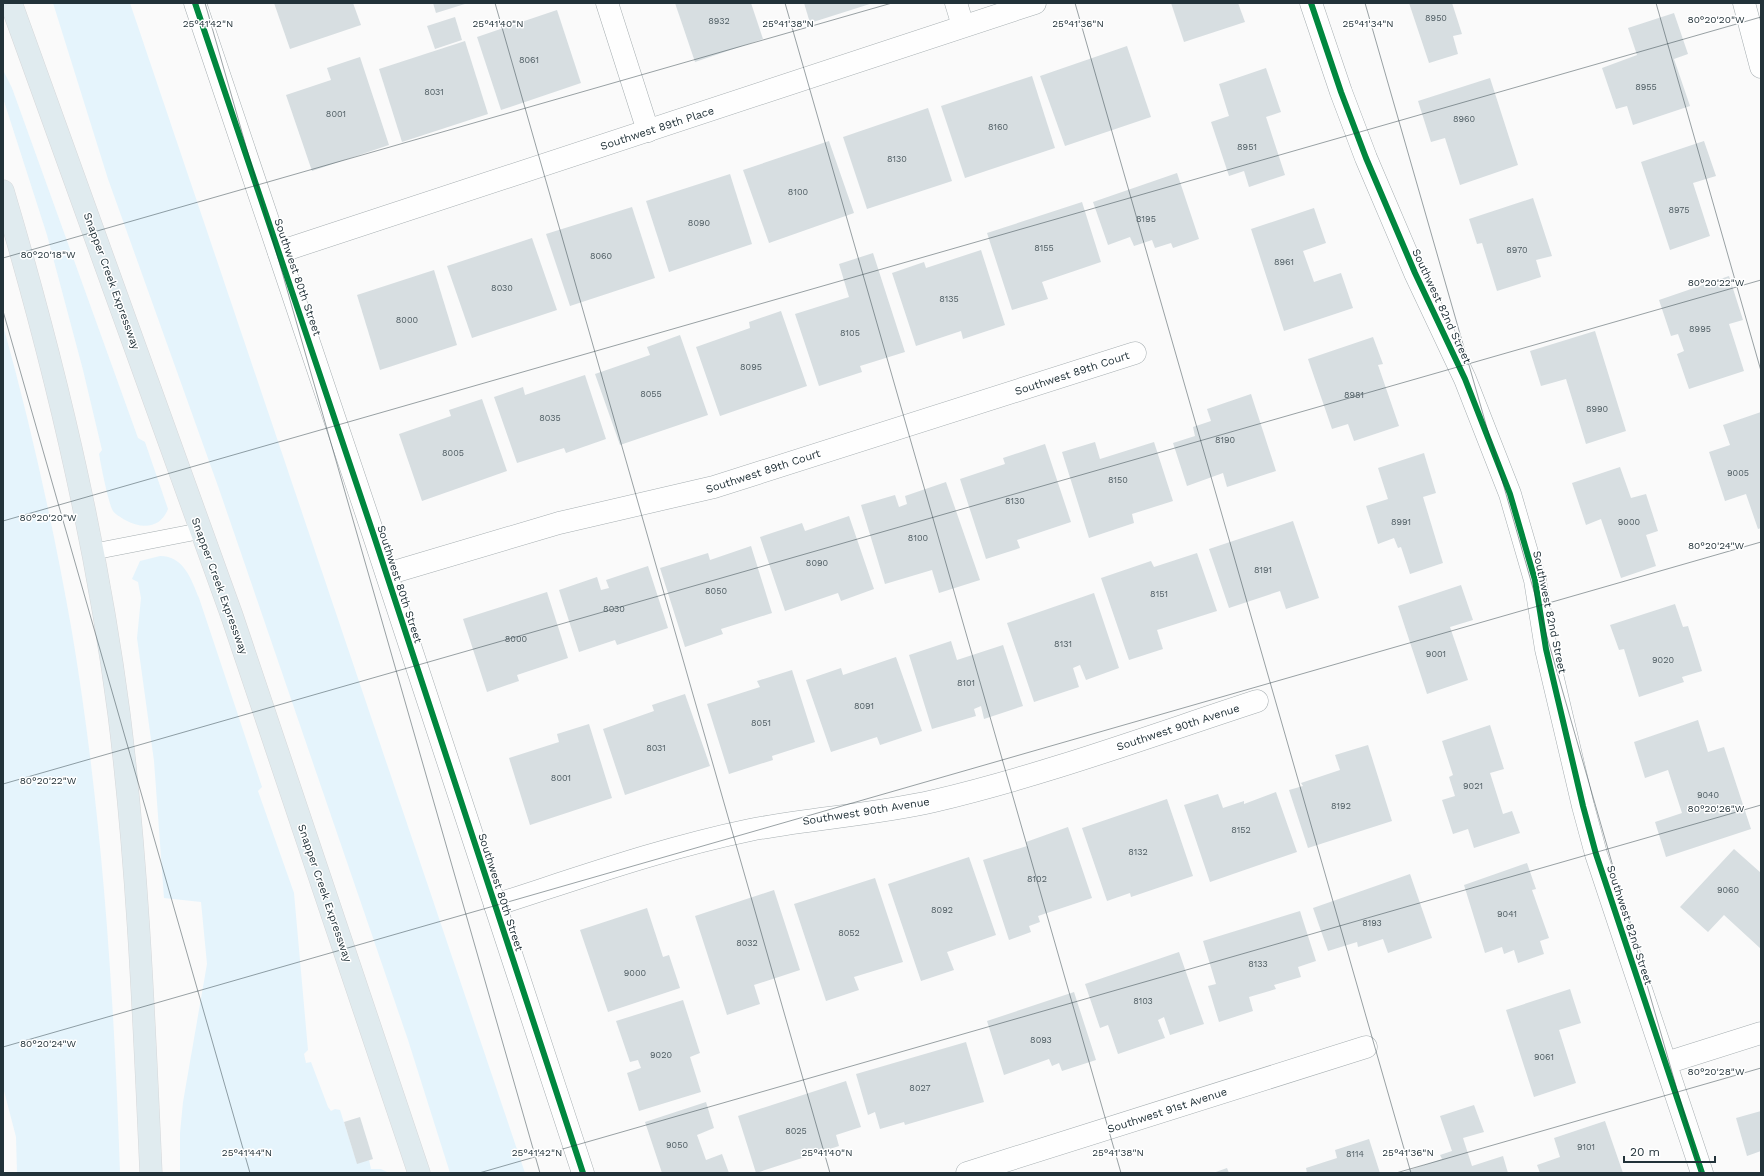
<svg xmlns="http://www.w3.org/2000/svg" width="1764" height="1176" viewBox="0 0 1764 1176" font-family="'Work Sans',sans-serif">
<style>
.green{fill:#e5f4fc}
.building{fill:#d7dee1}
.lines{fill:none;stroke-linecap:round;stroke-linejoin:round}
.lane-casing{stroke:#a6aeb1;stroke-width:17}
.street-casing{stroke:#a6aeb1;stroke-width:23}
.highway-casing{stroke:#d6d8da;stroke-width:23}
.lane{stroke:#fefefe;stroke-width:16}
.street{stroke:#fefefe;stroke-width:22}
.highway{stroke:#e0ebef;stroke-width:22}
.cycleway-casing{stroke:#fff;stroke-width:8}
.cycleway{stroke:#00873e;stroke-width:6}
.ticks{fill:none;stroke:#223239;stroke-width:1;stroke-opacity:0.45}
.labels{text-anchor:middle;stroke-width:3;stroke-linejoin:round;paint-order:stroke}
.number-label{font-size:9px;fill:#4f5d63}
.street-label{font-size:11px;fill:#223239;stroke:#fff}
.ticks-label{font-size:10px;text-anchor:middle;fill:#223239;stroke:#fff;stroke-width:3;stroke-linejoin:round;paint-order:stroke}
</style>
<rect width="100%" height="100%" fill="#fafafa"/>
<g class="green">
<path d="M53,3H130L525,1173H450L408,1040L219,489L108,179Z"/>
<path d="M3,70L12,88L138,438L145,442L168,509C160,529 142,529 125,520C122,518 115,514 113,511C108,502 101,465 99,454L102,450L83,370L47,235L3,98Z"/>
<path d="M3,325C31,426 54,529 72,632C102,811 114,992 120,1173H17L16,1137L3,1087Z"/>
<path d="M160,556C184,556 191,579 199,598L262,787L258,791L294,893L308,1050L304,1054L306,1063L311,1062L328,1107L331,1111L335,1109L340,1110L357,1163L369,1160L371,1169H381L389,1173H180V1133L183,1102L207,964L201,902L164,898L154,761L137,638L141,598L138,582L132,579L140,561Z"/>
</g>
<g class="building">
<path d="M274,3H353L361,25L290,49Z"/>
<path d="M433,3H468L436,13Z"/>
<path d="M675,3H751L763,39L695,62Z"/>
<path d="M804,3H873L810,23Z"/>
<path d="M1171,3H1238L1245,22L1184,42Z"/>
<path d="M1409,3H1452L1462,34L1453,36L1458,54L1429,63Z"/>
<path d="M557,10L581,83L501,110L477,37Z"/>
<path d="M1674,13L1688,54L1674,59L1690,106L1633,125L1627,106L1616,109L1602,68L1637,55L1628,28Z"/>
<path d="M455,17L462,40L435,49L427,26Z"/>
<path d="M465,41L488,114L402,142L379,69Z"/>
<path d="M1127,46L1151,117L1065,146L1040,76Z"/>
<path d="M360,57L389,145L312,171L286,95L331,80L327,68Z"/>
<path d="M1266,68L1281,112L1266,117L1285,175L1249,187L1244,171L1229,176L1211,122L1229,116L1219,84Z"/>
<path d="M1032,76L1055,148L965,178L941,106Z"/>
<path d="M1490,78L1518,165L1460,185L1445,138L1431,142L1418,101Z"/>
<path d="M928,108L952,181L867,209L843,137Z"/>
<path d="M829,141L854,213L769,243L743,170Z"/>
<path d="M1704,141L1716,176L1693,183L1710,236L1670,250L1641,162Z"/>
<path d="M1177,173L1199,239L1173,248L1171,243L1155,248L1152,240L1134,246L1130,237L1108,245L1093,202Z"/>
<path d="M730,174L752,244L669,272L646,201Z"/>
<path d="M1533,198L1552,256L1536,260L1541,277L1497,291L1482,243L1477,244L1469,219Z"/>
<path d="M1082,202L1101,262L1042,282L1048,299L1012,310L987,233Z"/>
<path d="M632,207L655,278L570,306L546,234Z"/>
<path d="M1314,208L1326,243L1303,251L1314,282L1341,273L1353,308L1284,331L1251,229Z"/>
<path d="M532,238L557,310L472,338L447,266Z"/>
<path d="M981,250L1005,325L963,339L961,331L916,346L892,273L924,262L926,268Z"/>
<path d="M873,253L905,352L860,366L862,372L819,386L795,314L849,297L839,264Z"/>
<path d="M434,270L457,345L380,370L357,295Z"/>
<path d="M1729,276L1743,320L1729,324L1744,371L1689,389L1677,354L1684,351L1678,334L1671,336L1659,300Z"/>
<path d="M781,311L807,386L720,416L696,347L750,328L749,322Z"/>
<path d="M1595,331L1626,431L1586,444L1566,379L1541,386L1530,351Z"/>
<path d="M680,335L708,415L620,445L595,374L650,355L647,347Z"/>
<path d="M1373,337L1383,364L1378,365L1399,426L1354,441L1348,424L1332,429L1308,359Z"/>
<path d="M585,375L606,439L566,453L564,448L517,463L494,397L523,387L525,395Z"/>
<path d="M1251,394L1276,471L1227,487L1223,473L1187,486L1173,443L1195,436L1193,427L1211,421L1207,409Z"/>
<path d="M482,399L507,471L422,501L399,434L451,416L449,410Z"/>
<path d="M1761,412V528L1758,529L1746,494L1725,501L1709,452L1730,445L1723,425Z"/>
<path d="M1095,442L1100,459L1154,442L1173,501L1132,514L1134,523L1089,538L1062,452Z"/>
<path d="M1045,444L1071,522L1017,540L1020,548L986,559L960,479L1005,464L1003,458Z"/>
<path d="M1424,453L1436,493L1423,497L1443,563L1410,574L1401,547L1398,548L1394,538L1378,544L1366,506L1388,499L1378,468Z"/>
<path d="M1620,467L1631,498L1646,494L1658,531L1646,535L1656,566L1621,578L1601,519L1586,525L1572,483Z"/>
<path d="M946,482L980,580L939,593L932,570L885,584L861,505L895,495L899,507L907,504L905,496Z"/>
<path d="M849,516L874,589L841,601L838,593L785,611L760,537L802,523L805,531Z"/>
<path d="M1293,521L1319,598L1286,609L1280,591L1229,608L1209,549Z"/>
<path d="M751,546L772,613L721,629L723,634L685,647L660,568L708,553L710,560Z"/>
<path d="M1197,553L1217,611L1157,630L1163,649L1129,660L1101,578L1151,561L1154,567Z"/>
<path d="M648,566L668,628L617,645L615,640L579,652L559,590L597,577L601,590L609,588L606,580Z"/>
<path d="M1461,585L1473,620L1450,627L1468,680L1427,694L1398,606Z"/>
<path d="M547,592L568,658L517,675L519,681L487,692L463,619Z"/>
<path d="M1094,593L1119,668L1086,680L1080,665L1073,668L1079,687L1034,702L1007,623Z"/>
<path d="M1675,604L1683,627L1688,626L1702,671L1682,677L1684,682L1639,697L1624,649L1619,650L1610,625Z"/>
<path d="M951,641L957,660L1003,645L1023,706L984,719L981,706L974,709L976,716L932,729L909,655Z"/>
<path d="M896,657L922,731L880,745L877,737L831,752L806,680L841,668L843,675Z"/>
<path d="M792,670L815,742L772,756L773,760L729,774L707,704L760,687L757,681Z"/>
<path d="M685,694L710,766L625,795L603,729L654,711L652,705Z"/>
<path d="M1698,720L1708,752L1724,747L1751,829L1666,857L1655,822L1682,813L1668,770L1645,778L1634,742Z"/>
<path d="M589,724L612,798L530,825L509,758L559,742L557,734Z"/>
<path d="M1490,725L1504,769L1490,773L1503,814L1512,811L1520,833L1474,848L1468,829L1453,834L1442,800L1455,796L1449,777L1453,775L1442,741Z"/>
<path d="M1368,745L1392,821L1308,848L1289,790L1303,786L1301,783L1340,770L1335,755Z"/>
<path d="M1276,792L1297,852L1210,882L1184,805L1218,794L1223,808L1244,801V804Z"/>
<path d="M1167,799L1193,876L1131,897L1130,893L1107,901L1082,828Z"/>
<path d="M1068,827L1092,898L1038,916L1040,922L1029,926L1031,932L1009,940L983,860L1027,846L1026,842Z"/>
<path d="M1734,849L1761,873V949L1724,915L1708,932L1680,907Z"/>
<path d="M969,857L996,935L947,952L954,970L921,981L888,884Z"/>
<path d="M1527,863L1536,889L1532,890L1549,938L1540,941L1544,954L1518,963L1514,950L1504,954L1502,947L1485,953L1464,885Z"/>
<path d="M1410,874L1432,938L1388,953L1383,939L1358,947L1357,942L1328,951L1313,908Z"/>
<path d="M875,878L903,962L854,977L859,990L826,1001L794,904Z"/>
<path d="M774,890L800,970L754,985L760,1004L727,1015L695,916Z"/>
<path d="M647,908L663,957L669,955L680,988L608,1012L580,930Z"/>
<path d="M1300,911L1316,961L1298,967L1301,977L1274,985L1276,989L1249,997L1253,1011L1219,1022L1208,986L1216,984L1203,941Z"/>
<path d="M1179,952L1204,1024L1170,1035L1164,1017L1158,1020L1165,1038L1118,1054L1108,1025L1100,1028L1085,984Z"/>
<path d="M1570,989L1581,1023L1559,1030L1576,1083L1534,1097L1506,1010Z"/>
<path d="M1074,992L1096,1060L1062,1071L1059,1063L1052,1066L1049,1059L1004,1075L987,1021Z"/>
<path d="M683,1000L700,1053L690,1057L701,1092L639,1111L627,1073L641,1068L638,1060L630,1062L616,1021Z"/>
<path d="M966,1042L984,1102L905,1125L904,1122L880,1129L875,1112L868,1115L856,1074Z"/>
<path d="M846,1081L861,1127L836,1135L839,1146L756,1173L738,1116Z"/>
<path d="M706,1102L714,1128L697,1135L706,1160L722,1154L729,1173H662L645,1122Z"/>
<path d="M1474,1105L1484,1132L1463,1138L1472,1166L1503,1156L1508,1173H1401L1442,1159L1440,1155L1452,1151L1440,1116Z"/>
<path d="M1761,1111V1151L1747,1156L1736,1118Z"/>
<path d="M360,1117L373,1159L357,1164L344,1122Z"/>
<path d="M1605,1121L1623,1173H1540L1537,1165L1560,1157L1554,1138Z"/>
<path d="M1369,1139L1380,1173H1307L1306,1168L1337,1158L1335,1150Z"/>
<path d="M1227,1168L1229,1173H1213Z"/>
</g>
<g class="lines">
<g class="lane-casing">
<path id="lane" d="M92,552L200,531"/>
</g>
<g class="street-casing">
<g id="street">
<path d="M195,3L374,536L583,1173"/>
<path d="M607,3L648,131"/>
<path d="M956,3L963,26"/>
<path d="M1311,3L1341,92L1366,158L1415,273L1465,379L1510,494L1535,580L1546,649L1583,806L1596,854L1702,1173"/>
<path d="M1744,3L1761,67"/>
<path d="M279,252L1035,3"/>
<path d="M387,574L559,523L714,487L1135,353"/>
<path d="M495,905C579,878 663,848 750,830C811,818 874,815 934,801C1044,775 1150,736 1257,701"/>
<path d="M1666,1063L1761,1033"/>
<path d="M967,1173L1366,1047"/>
</g>
</g>
<g class="highway-casing">
<g id="highway">
<path d="M11,3L232,616L419,1173"/>
<path d="M3,191C54,362 96,537 119,714C138,866 144,1020 151,1173"/>
</g>
</g>
<use href="#lane" class="lane"/>
<use href="#street" class="street"/>
<use href="#highway" class="highway"/>
<g class="cycleway-casing">
<g id="cycleway">
<path d="M195,3L374,536L583,1173"/>
<path d="M1311,3L1341,92L1366,158L1415,273L1465,379L1510,494L1535,580L1546,649L1583,806L1596,854L1702,1173"/>
</g>
</g>
<use href="#cycleway" class="cycleway"/>
</g>
<path class="ticks" d="M205,3L540,1173M495,3L830,1173M785,3L1121,1173M1075,3L1411,1173M1365,3L1701,1173M1656,3L1761,371M3,258L892,3M3,311L250,1173M3,521L1761,17M3,784L1761,280M3,1047L1761,542M479,1173L1761,805M1396,1173L1761,1068"/>
<g class="labels">
<g class="number-label">
<text x="1436" y="21">8950</text>
<text x="719" y="24">8932</text>
<text x="529" y="63">8061</text>
<text x="1646" y="90">8955</text>
<text x="434" y="95">8031</text>
<text x="336" y="117">8001</text>
<text x="1464" y="122">8960</text>
<text x="998" y="130">8160</text>
<text x="1247" y="150">8951</text>
<text x="897" y="162">8130</text>
<text x="798" y="195">8100</text>
<text x="1679" y="213">8975</text>
<text x="1146" y="222">8195</text>
<text x="699" y="226">8090</text>
<text x="1044" y="251">8155</text>
<text x="1517" y="253">8970</text>
<text x="601" y="259">8060</text>
<text x="1284" y="265">8961</text>
<text x="502" y="291">8030</text>
<text x="949" y="302">8135</text>
<text x="407" y="323">8000</text>
<text x="1700" y="332">8995</text>
<text x="850" y="336">8105</text>
<text x="751" y="370">8095</text>
<text x="651" y="397">8055</text>
<text x="1354" y="398">8981</text>
<text x="1597" y="412">8990</text>
<text x="550" y="421">8035</text>
<text x="1225" y="443">8190</text>
<text x="453" y="456">8005</text>
<text x="1738" y="476">9005</text>
<text x="1118" y="483">8150</text>
<text x="1015" y="504">8130</text>
<text x="1401" y="525">8991</text>
<text x="1629" y="525">9000</text>
<text x="918" y="541">8100</text>
<text x="817" y="566">8090</text>
<text x="1263" y="573">8191</text>
<text x="716" y="594">8050</text>
<text x="1159" y="597">8151</text>
<text x="614" y="612">8030</text>
<text x="516" y="642">8000</text>
<text x="1063" y="647">8131</text>
<text x="1436" y="657">9001</text>
<text x="1663" y="663">9020</text>
<text x="966" y="686">8101</text>
<text x="864" y="709">8091</text>
<text x="761" y="726">8051</text>
<text x="656" y="751">8031</text>
<text x="561" y="781">8001</text>
<text x="1473" y="789">9021</text>
<text x="1708" y="798">9040</text>
<text x="1341" y="809">8192</text>
<text x="1241" y="833">8152</text>
<text x="1138" y="855">8132</text>
<text x="1037" y="882">8102</text>
<text x="1728" y="893">9060</text>
<text x="942" y="913">8092</text>
<text x="1507" y="917">9041</text>
<text x="1372" y="926">8193</text>
<text x="849" y="936">8052</text>
<text x="747" y="946">8032</text>
<text x="1258" y="967">8133</text>
<text x="635" y="976">9000</text>
<text x="1143" y="1004">8103</text>
<text x="1041" y="1043">8093</text>
<text x="661" y="1058">9020</text>
<text x="1544" y="1060">9061</text>
<text x="920" y="1091">8027</text>
<text x="796" y="1134">8025</text>
<text x="677" y="1148">9050</text>
<text x="1586" y="1150">9101</text>
<text x="1355" y="1157">8114</text>
</g>
<g class="street-label">
<text transform="translate(657 128) rotate(-18)" y="4">Southwest 89th Place</text>
<text transform="translate(298 277) rotate(71)" y="4">Southwest 80th Street</text>
<text transform="translate(112 281) rotate(70)" y="4">Snapper Creek Expressway</text>
<text transform="translate(1442 306) rotate(65)" y="4">Southwest 82nd Street</text>
<text transform="translate(1072 373) rotate(-18)" y="4">Southwest 89th Court</text>
<text transform="translate(763 471) rotate(-18)" y="4">Southwest 89th Court</text>
<text transform="translate(400 584) rotate(72)" y="4">Southwest 80th Street</text>
<text transform="translate(220 586) rotate(70)" y="4">Snapper Creek Expressway</text>
<text transform="translate(1550 612) rotate(78)" y="4">Southwest 82nd Street</text>
<text transform="translate(1178 727) rotate(-18)" y="4">Southwest 90th Avenue</text>
<text transform="translate(866 811) rotate(-9)" y="4">Southwest 90th Avenue</text>
<text transform="translate(501 892) rotate(72)" y="4">Southwest 80th Street</text>
<text transform="translate(325 893) rotate(71)" y="4">Snapper Creek Expressway</text>
<text transform="translate(1630 925) rotate(72)" y="4">Southwest 82nd Street</text>
<text transform="translate(1167 1110) rotate(-18)" y="4">Southwest 91st Avenue</text>
</g>
</g>
<g class="ticks-label">
<text x="1716" y="23">80°20'20"W</text>
<text x="208" y="27">25°41'42"N</text>
<text x="498" y="27">25°41'40"N</text>
<text x="788" y="27">25°41'38"N</text>
<text x="1078" y="27">25°41'36"N</text>
<text x="1368" y="27">25°41'34"N</text>
<text x="48" y="258">80°20'18"W</text>
<text x="1716" y="286">80°20'22"W</text>
<text x="48" y="521">80°20'20"W</text>
<text x="1716" y="549">80°20'24"W</text>
<text x="48" y="784">80°20'22"W</text>
<text x="1716" y="812">80°20'26"W</text>
<text x="48" y="1047">80°20'24"W</text>
<text x="1716" y="1075">80°20'28"W</text>
<text x="247" y="1156">25°41'44"N</text>
<text x="537" y="1156">25°41'42"N</text>
<text x="827" y="1156">25°41'40"N</text>
<text x="1118" y="1156">25°41'38"N</text>
<text x="1408" y="1156">25°41'36"N</text>
</g>
<rect width="1764" height="1176" fill="none" stroke="#223239" stroke-width="8"/>
<path d="M1624 1156v6h91v-6" fill="none" stroke="#223239" stroke-width="2"/>
<text x="1630" y="1156" font-size="12" fill="#223239" stroke="#ffffff" stroke-width="3" paint-order="stroke">20 m</text>
</svg>
